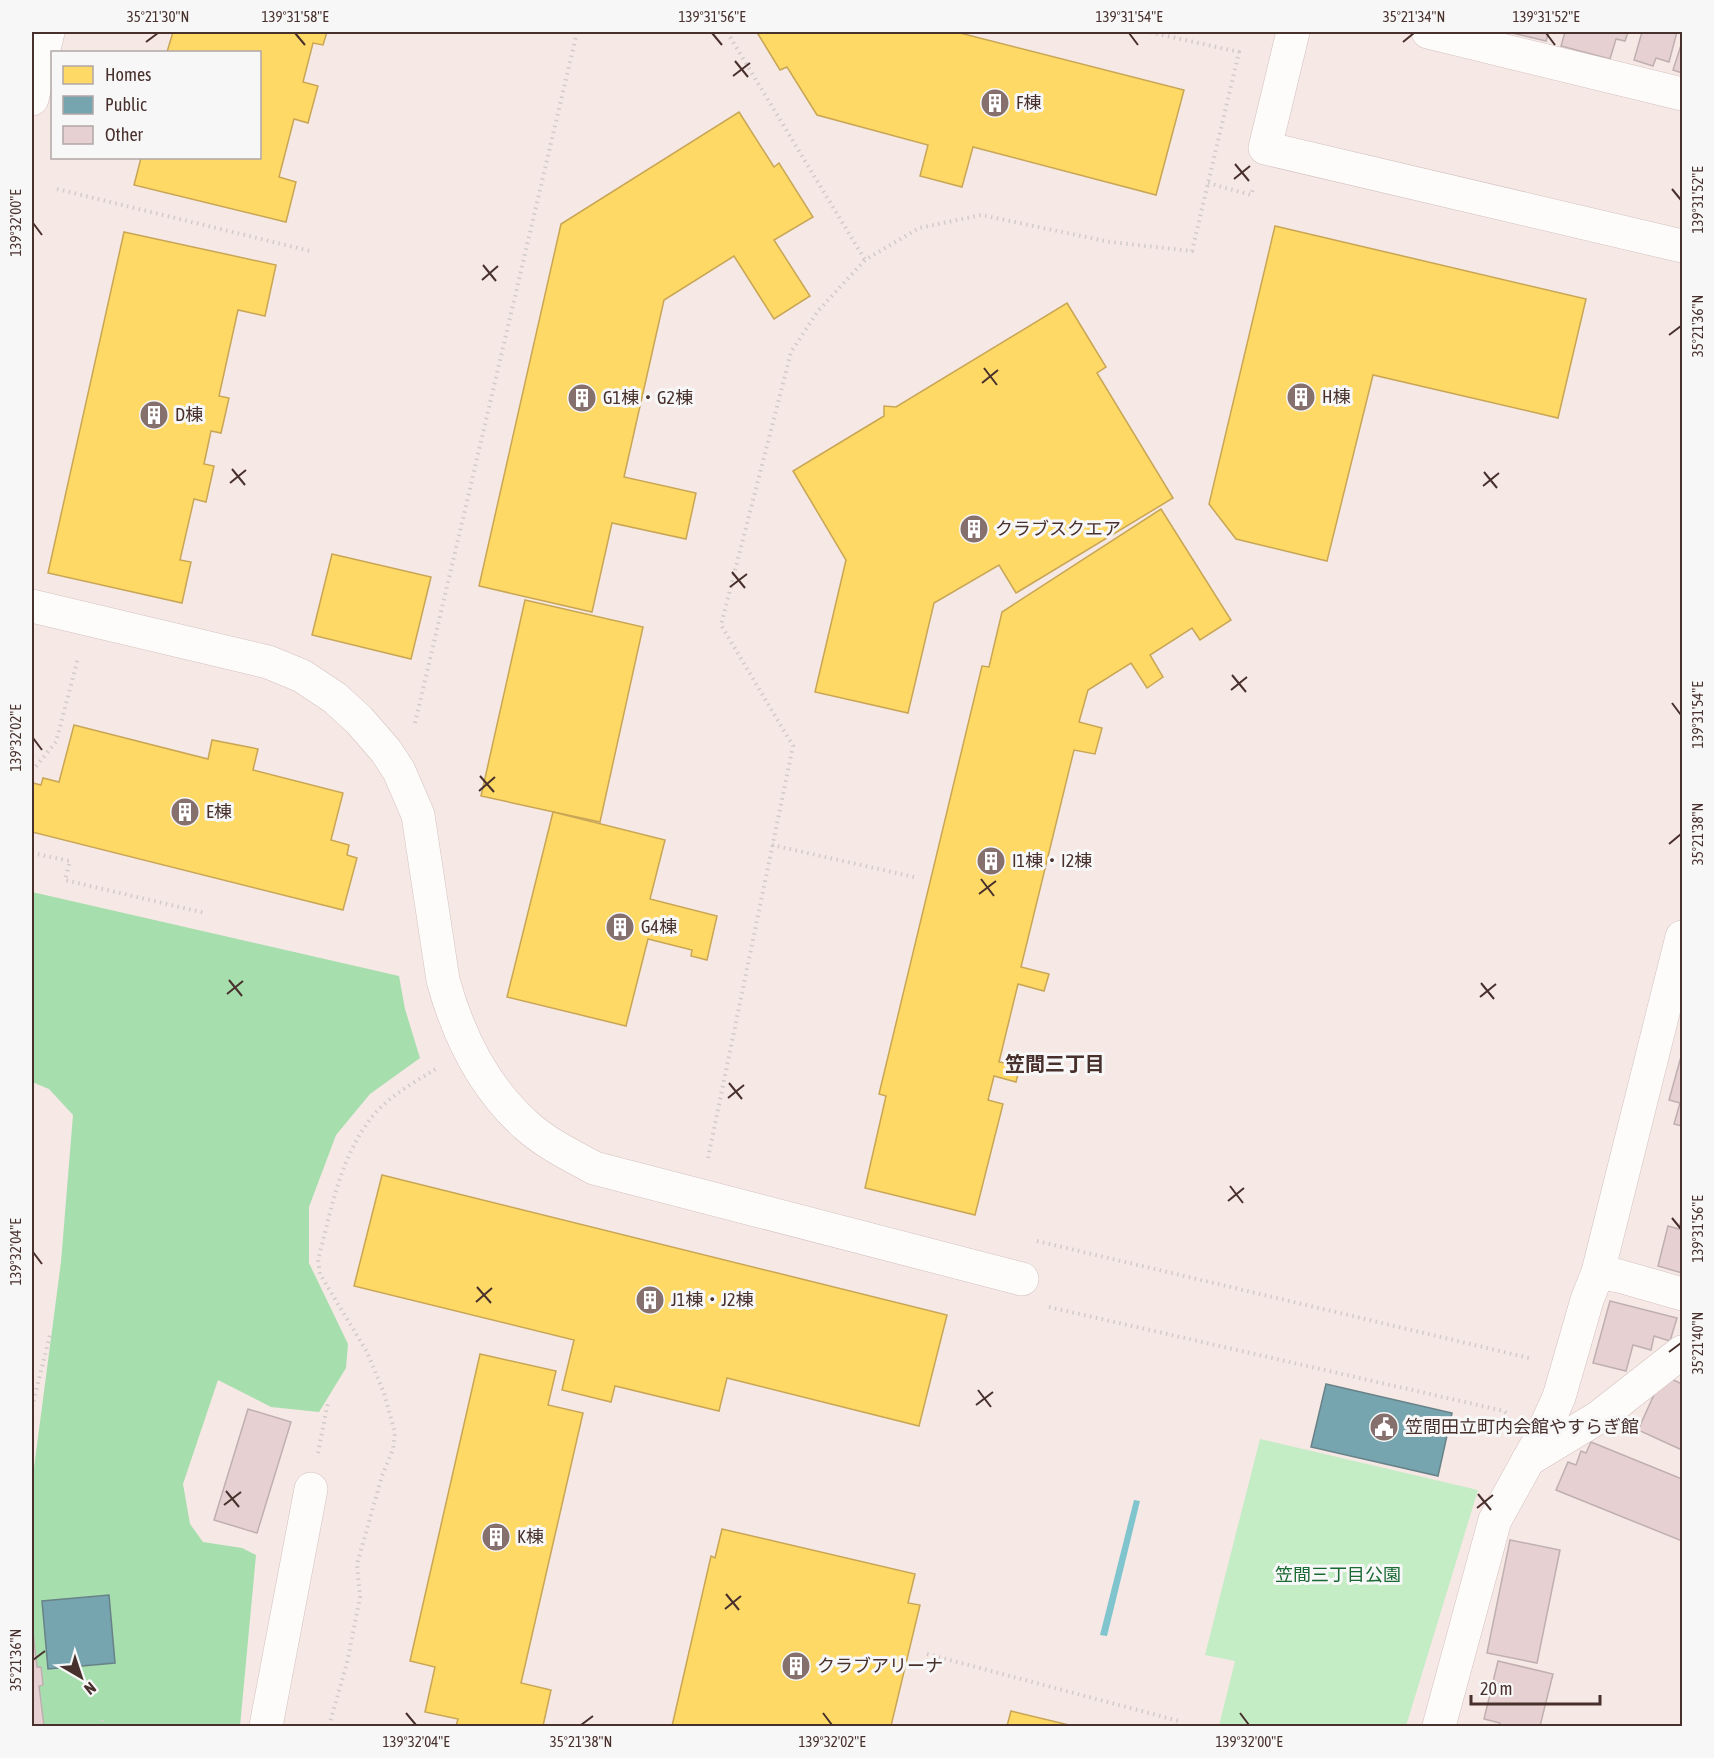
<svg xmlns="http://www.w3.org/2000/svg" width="1714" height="1758" viewBox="0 0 1714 1758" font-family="'Asap Condensed','Noto Sans JP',sans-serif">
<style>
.green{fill:#c4ecc5}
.forest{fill:#a6dead}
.water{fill:#80c4ce}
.homes{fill:#ffd966;stroke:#c8a655;stroke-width:1.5}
.public{fill:#76a5af;stroke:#688288;stroke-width:1.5}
.building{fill:#e6d0d1;stroke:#c0afb0;stroke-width:1.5}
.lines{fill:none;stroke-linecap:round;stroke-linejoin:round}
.street-casing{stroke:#d3c2be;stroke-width:34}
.path{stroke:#d1cbca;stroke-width:4;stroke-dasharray:1.5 4.5;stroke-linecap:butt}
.street{stroke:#fefcfb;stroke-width:33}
.ticks{fill:none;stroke:#48302d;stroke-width:2}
.labels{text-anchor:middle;stroke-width:6;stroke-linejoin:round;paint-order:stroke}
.poi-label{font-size:18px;fill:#48302d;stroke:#f7f7f7;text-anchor:start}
.park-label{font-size:18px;fill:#196932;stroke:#f7f7f7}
.neighbourhood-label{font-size:20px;font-weight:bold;fill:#48302d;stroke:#f7f7f7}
.neatline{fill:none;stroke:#48302d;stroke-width:2}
.ticks-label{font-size:15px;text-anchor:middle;fill:#48302d}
</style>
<rect width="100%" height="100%" fill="#f6e8e5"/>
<path class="green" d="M1260,1439L1478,1490L1406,1726H1219L1235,1661L1205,1655Z"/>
<path class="forest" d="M32,892L399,976L405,1009L420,1058L370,1094L336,1135L309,1207V1263L348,1344L346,1368L319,1412L271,1407L218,1380L183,1484L190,1524L203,1542L242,1548L256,1555L240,1726H32V1483L61,1262L73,1115L49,1089L32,1082Z"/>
<path class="water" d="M1134,1500L1140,1501L1107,1636L1100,1635Z"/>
<g class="homes">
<path d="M173,32H327L323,45L313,43L303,82L318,86L308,123L294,119L279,177L296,182L286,222L134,185L141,158H260V52H167Z"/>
<path d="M762,32H956L1184,90L1156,195L973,147L962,187L920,176L928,145L817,115L787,67L780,70L758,34Z"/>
<path d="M739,112L774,167L779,163L813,217L774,240L810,296L774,319L734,256L664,300L624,477L696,493L686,539L612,523L592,612L479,586L561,224Z"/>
<path d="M1275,226L1586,299L1558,418L1373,375L1327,561L1236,539L1209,504Z"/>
<path d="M124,232L276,265L265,316L238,310L219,396L229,398L221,433L211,431L204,464L214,466L206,502L194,499L180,560L191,562L182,603L48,573Z"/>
<path d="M1067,303L1106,367L1097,373L1173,498L1016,593L999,565L934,603L908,713L815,692L846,560L793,471L884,416V406L896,407Z"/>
<path d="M1161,509L1231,620L1200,640L1192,628L1150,655L1163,677L1147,688L1131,663L1088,690L1079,722L1102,728L1095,754L1074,750L1021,967L1049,974L1044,991L1018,984L999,1062L1020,1066L1016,1082L994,1076L988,1100L1003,1104L975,1215L865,1188L886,1096L879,1094L982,666L989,667L1002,612Z"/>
<path d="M332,554L431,577L411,659L312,635Z"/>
<path d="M525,600L643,627L600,822L481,796Z"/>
<path d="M74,725L208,759L212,740L258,749L253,770L343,793L331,840L349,845L347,855L357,858L343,910L32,832L33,783L41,785L43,778L59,782Z"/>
<path d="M553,812L665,840L650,899L717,916L707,960L691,956L692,950L648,939L626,1026L507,997Z"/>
<path d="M382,1175L947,1315L919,1426L727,1378L719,1411L615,1386L611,1402L562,1390L574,1340L354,1286Z"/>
<path d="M480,1354L556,1371L548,1405L583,1413L521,1683L551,1690L543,1726H456L458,1719L425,1712L435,1667L410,1661Z"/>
<path d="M722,1529L915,1574L908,1603L920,1605L891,1726H672L711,1556L715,1558Z"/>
<path d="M1011,1711L1073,1726H1007Z"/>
</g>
<g class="public">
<path d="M1326,1384L1452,1413L1438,1476L1311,1447Z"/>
<path d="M109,1595L115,1663L48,1669L42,1601Z"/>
</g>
<g class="building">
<path d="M1508,32H1549L1546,41Z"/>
<path d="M1565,32H1628L1625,41L1616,39L1610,59L1561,46Z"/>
<path d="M1642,32H1677L1669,62L1656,58L1653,66L1634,60Z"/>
<path d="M1682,42V73L1673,70Z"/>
<path d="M1682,1053V1126L1674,1124L1680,1103L1669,1100Z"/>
<path d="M1682,1216V1273L1658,1266L1668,1226L1679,1229Z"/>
<path d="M1610,1301L1677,1318L1670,1341L1654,1336L1651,1350L1633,1345L1626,1371L1593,1363Z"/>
<path d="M1663,1375L1682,1384V1450L1638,1430Z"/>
<path d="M248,1409L291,1422L257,1533L214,1520Z"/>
<path d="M1591,1442L1682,1479V1541L1556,1490L1568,1462L1576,1465L1581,1451L1586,1453Z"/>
<path d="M1510,1540L1560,1550L1537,1663L1487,1653Z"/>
<path d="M32,1632H33L37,1667H41L43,1685L39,1686L44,1726H32Z"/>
<path d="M1498,1661L1553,1674L1540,1726H1499L1500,1723L1484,1719Z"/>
</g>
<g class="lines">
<g class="street-casing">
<g id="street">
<path d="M1293,32L1265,148L1682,246"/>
<path d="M1428,32L1682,94"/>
<path d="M32,99L48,32"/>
<path d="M32,606L268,662L302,676L335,698L359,720L386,751L399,771L418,815L443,980C458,1035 484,1088 527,1126C547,1144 571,1155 594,1168L1022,1279"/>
<path d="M1598,1272L1619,1276L1682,1294"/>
<path d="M1528,1460L1599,1417L1682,1352"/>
<path d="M266,1726L311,1489"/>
<path d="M1439,1726L1495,1520L1540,1439L1559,1397L1587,1300L1598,1272L1682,937"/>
</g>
</g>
<g class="path">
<path d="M727,32L865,260"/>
<path d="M1208,183L1251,195L1254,186"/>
<path d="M57,189L310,251"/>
<path d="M415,723L577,32"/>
<path d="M32,771L56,742L78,658"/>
<path d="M772,845L914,877"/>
<path d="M32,853L70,861L65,880L205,913"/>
<path d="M708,1158L793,746L721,625L791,352L818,311L865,260L919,228L981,215L1110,242L1192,251L1239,52L1149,32"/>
<path d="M1037,1241L1529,1358"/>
<path d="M1049,1307L1504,1411L1509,1415"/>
<path d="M32,1407L50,1335"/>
<path d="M318,1453L328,1402"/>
<path d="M927,1654L1179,1721L1178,1726"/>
<path d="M102,1720L103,1726"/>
<path d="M331,1726L330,1722L347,1663L360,1597L357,1564L382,1476L393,1449L395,1433L384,1393L367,1352L320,1274L318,1260C332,1208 340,1153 377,1111C394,1093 417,1081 437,1068"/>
</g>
<use href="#street" class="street"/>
</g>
<path class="ticks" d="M295,33L305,45M712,33L722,45M1129,33L1138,45M1546,33L1555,45M146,42L158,33M1403,42L1414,33M735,61L748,77M733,76L750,63M1235,164L1249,181M1234,179L1250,166M1672,189L1681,200M33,223L42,235M483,265L496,281M482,280L498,266M1669,335L1681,326M984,368L997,385M982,383L998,370M232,469L245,485M1484,472L1497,488M230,483L246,470M1483,486L1499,473M732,572L745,588M730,587L747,574M1232,675L1246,692M1231,690L1247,677M1672,703L1681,715M33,738L42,750M480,776L494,792M479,791L495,777M1669,844L1681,834M981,879L994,896M979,894L996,881M229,980L242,996M1481,983L1494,999M227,994L243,981M1480,997L1496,984M729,1083L742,1099M728,1098L744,1085M1230,1186L1243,1203M1228,1201L1244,1188M1672,1218L1681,1229M33,1252L42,1264M477,1287L491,1303M476,1302L492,1288M1669,1352L1681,1343M978,1390L991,1407M976,1405L993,1392M226,1491L239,1507M1478,1494L1491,1510M224,1505L241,1492M1477,1508L1493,1495M726,1594L739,1610M725,1609L741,1596M33,1660L45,1651M406,1713L416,1725M823,1713L832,1725M1240,1713L1249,1725M581,1725L593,1716"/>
<defs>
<g id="building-disc" transform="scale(1.5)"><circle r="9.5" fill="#85706d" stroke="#f7f7f7"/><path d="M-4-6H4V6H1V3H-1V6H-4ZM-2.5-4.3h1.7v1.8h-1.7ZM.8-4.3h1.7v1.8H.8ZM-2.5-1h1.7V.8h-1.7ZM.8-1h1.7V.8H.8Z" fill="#fff"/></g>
<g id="civic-disc" transform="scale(1.5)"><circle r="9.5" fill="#85706d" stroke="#f7f7f7"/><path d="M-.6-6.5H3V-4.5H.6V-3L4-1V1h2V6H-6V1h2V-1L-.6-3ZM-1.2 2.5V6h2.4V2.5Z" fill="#fff"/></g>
</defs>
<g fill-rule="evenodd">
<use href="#building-disc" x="995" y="103"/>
<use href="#building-disc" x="1301" y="397"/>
<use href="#building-disc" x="582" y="398"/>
<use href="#building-disc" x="154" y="415"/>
<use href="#building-disc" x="974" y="529"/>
<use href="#building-disc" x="185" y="812"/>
<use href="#building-disc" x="991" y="861"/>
<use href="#building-disc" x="620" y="927"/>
<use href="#building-disc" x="650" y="1300"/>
<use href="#civic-disc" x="1384" y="1427"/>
<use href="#building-disc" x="496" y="1537"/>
<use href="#building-disc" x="796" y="1666"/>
</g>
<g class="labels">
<g class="poi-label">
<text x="1016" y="109">F棟</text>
<text x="1322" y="403">H棟</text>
<text x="603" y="404">G1棟・G2棟</text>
<text x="175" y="421">D棟</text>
<text x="995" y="535">クラブスクエア</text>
<text x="206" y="818">E棟</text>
<text x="1012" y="867">I1棟・I2棟</text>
<text x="641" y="933">G4棟</text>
<text x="671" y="1306">J1棟・J2棟</text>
<text x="1405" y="1433">笠間田立町内会館やすらぎ館</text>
<text x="517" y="1543">K棟</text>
<text x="817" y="1672">クラブアリーナ</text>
</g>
<g class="park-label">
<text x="1338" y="1581">笠間三丁目公園</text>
</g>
<g class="neighbourhood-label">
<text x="1055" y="1071">笠間三丁目</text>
</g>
</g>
<rect width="1714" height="1758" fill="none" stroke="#f7f7f7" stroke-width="66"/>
<rect x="51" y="51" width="210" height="108" fill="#f7f7f7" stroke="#b1a7a6" stroke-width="1.5"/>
<rect x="63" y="66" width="30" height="18" fill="#ffd966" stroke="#b1a7a6" stroke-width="1.5"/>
<text x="105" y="81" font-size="18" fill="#48302d">Homes</text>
<rect x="63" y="96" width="30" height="18" fill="#76a5af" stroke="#b1a7a6" stroke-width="1.5"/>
<text x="105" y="111" font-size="18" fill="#48302d">Public</text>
<rect x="63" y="126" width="30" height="18" fill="#e6d0d1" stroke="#b1a7a6" stroke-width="1.5"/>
<text x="105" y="141" font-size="18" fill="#48302d">Other</text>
<g transform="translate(81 1677) rotate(141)" stroke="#f7f7f7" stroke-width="4.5" paint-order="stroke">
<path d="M0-4.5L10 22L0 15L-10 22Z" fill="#48302d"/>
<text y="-9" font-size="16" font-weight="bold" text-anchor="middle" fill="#48302d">N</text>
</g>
<path d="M1471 1695v9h129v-9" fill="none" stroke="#48302d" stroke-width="3"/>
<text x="1480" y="1695" font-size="18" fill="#48302d" stroke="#f7f7f7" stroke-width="4.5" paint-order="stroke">20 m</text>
<rect x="33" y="33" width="1648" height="1692" class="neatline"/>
<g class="ticks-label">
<text x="158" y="22">35°21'30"N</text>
<text x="295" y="22">139°31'58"E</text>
<text x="712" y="22">139°31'56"E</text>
<text x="1129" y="22">139°31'54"E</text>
<text x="1414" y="22">35°21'34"N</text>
<text x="1546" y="22">139°31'52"E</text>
<text transform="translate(1698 200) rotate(-90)" y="5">139°31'52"E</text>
<text transform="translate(16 223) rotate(-90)" y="5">139°32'00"E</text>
<text transform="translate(1698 326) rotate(-90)" y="5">35°21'36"N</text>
<text transform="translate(1698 715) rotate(-90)" y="5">139°31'54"E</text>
<text transform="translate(16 738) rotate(-90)" y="5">139°32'02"E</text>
<text transform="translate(1698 834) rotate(-90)" y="5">35°21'38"N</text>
<text transform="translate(1698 1229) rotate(-90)" y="5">139°31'56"E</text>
<text transform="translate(16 1252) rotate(-90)" y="5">139°32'04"E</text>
<text transform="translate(1698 1343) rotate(-90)" y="5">35°21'40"N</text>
<text transform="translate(16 1660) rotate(-90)" y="5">35°21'36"N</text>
<text x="416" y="1747">139°32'04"E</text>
<text x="581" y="1747">35°21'38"N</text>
<text x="832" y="1747">139°32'02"E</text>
<text x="1249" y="1747">139°32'00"E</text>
</g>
</svg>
